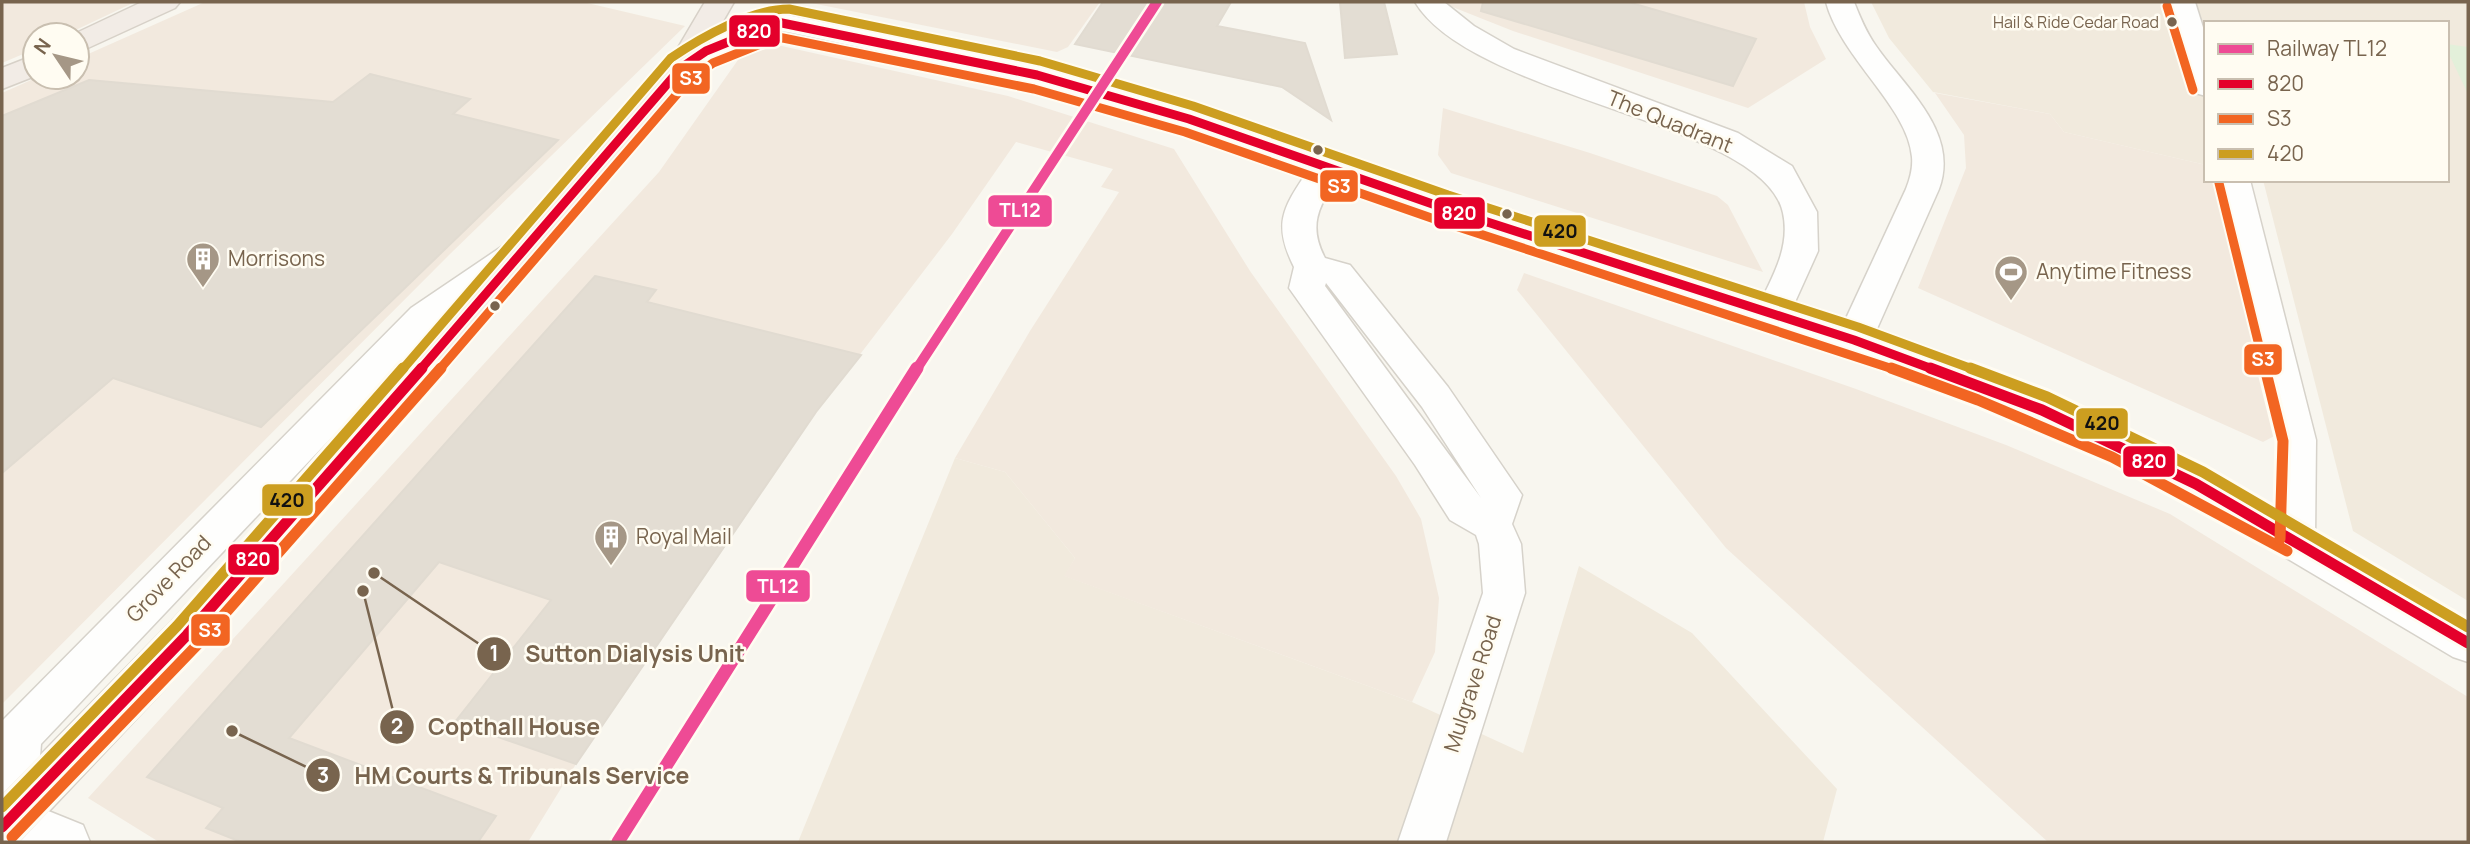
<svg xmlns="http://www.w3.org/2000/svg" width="2470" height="844" viewBox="0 0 2470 844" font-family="Manrope,sans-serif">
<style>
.residential{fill:#f1eadd}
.commercial{fill:#f2e9de}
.green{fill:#e3f0da}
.building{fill:#e3ddd3;stroke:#e1dbd1;stroke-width:2}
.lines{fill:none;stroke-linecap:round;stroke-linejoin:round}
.street-casing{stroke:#d6d2ca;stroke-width:3}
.secondary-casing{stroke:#d6d2ca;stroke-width:3}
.highway-casing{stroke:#d7d1c8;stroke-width:3}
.street{fill:#fefefd;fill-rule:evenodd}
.secondary{fill:#fefefd;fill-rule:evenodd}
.highway{fill:#f2ece6;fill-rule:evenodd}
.bus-1-far1-casing{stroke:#fffcf2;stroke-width:13}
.bus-1-casing{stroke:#fffcf2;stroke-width:17}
.bus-2-far1-casing{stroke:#fffcf2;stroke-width:13}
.bus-2-casing{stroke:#fffcf2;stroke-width:17}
.bus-3-far1-casing{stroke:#fffcf2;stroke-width:13}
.bus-3-casing{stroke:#fffcf2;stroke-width:17}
.bus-1-far1{stroke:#e4002b;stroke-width:9}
.bus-1{stroke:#e4002b;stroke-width:11}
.bus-2-far1{stroke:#f26522;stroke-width:9}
.bus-2{stroke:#f26522;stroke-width:11}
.bus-3-far1{stroke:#cc9e20;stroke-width:9}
.bus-3{stroke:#cc9e20;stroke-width:11}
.rail-1-far1-casing{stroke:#fffcf2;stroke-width:15}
.rail-1-casing{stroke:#fffcf2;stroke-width:18}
.rail-1-far1{stroke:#ee4b95;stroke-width:10}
.rail-1{stroke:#ee4b95;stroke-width:13}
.bus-dot{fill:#78644e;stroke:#fffcf2;stroke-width:2.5}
.labels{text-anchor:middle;stroke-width:5;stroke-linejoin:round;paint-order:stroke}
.far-bus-label{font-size:16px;fill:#78644e;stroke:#fffcf2;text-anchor:end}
.street-label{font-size:21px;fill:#78644e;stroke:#fffcf2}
.poi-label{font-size:21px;fill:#78644e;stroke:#fffcf2;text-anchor:start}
.leader{fill:none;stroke:#78644e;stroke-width:2.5}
.callout-dot{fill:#78644e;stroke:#fffcf2;stroke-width:2.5}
.mark-label{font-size:21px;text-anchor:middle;font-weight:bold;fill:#fff}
.callout-label{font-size:23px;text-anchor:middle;font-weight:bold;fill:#78644e;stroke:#fffcf2;stroke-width:5;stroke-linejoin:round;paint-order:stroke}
.line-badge{stroke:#fffcf2;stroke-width:2.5}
.badge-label{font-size:19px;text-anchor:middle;font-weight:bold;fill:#fff}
.pale-badge-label{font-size:19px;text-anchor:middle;font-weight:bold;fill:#111}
</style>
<rect width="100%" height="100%" fill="#f8f6ef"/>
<g class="residential">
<path d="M1871,2H2468V601L2353,531L2263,180H2447V23H2206V165L2064,132L2050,114L1933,92L1889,38Z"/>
<path d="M955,458L1005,472L1075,558L1065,576L1412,702L1523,753L1579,566L1692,633L1837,789L1823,842H798Z"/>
</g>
<g class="commercial">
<path d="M2,2H135L65,35H35V49L2,63Z"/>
<path d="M205,2H583L685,26L449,255L2,704V93L38,77H77V59Z"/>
<path d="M806,2H1100L1068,47L1057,52Z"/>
<path d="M1445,2H1804L1810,27L1826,59L1748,108L1513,31L1445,4Z"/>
<path d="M768,43L1008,96L1174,149L1250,271L1396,476L1421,519L1439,598L1435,652L1412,702L1064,576L1075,558L1005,472L955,458L1030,331L1119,192L1101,187L1113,169L1016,142L952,234L816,412L576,764L528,842H159L88,798L659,172L745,50Z"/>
<path d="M1935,93L2050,114L2064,132L2206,165V180H2225L2278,434L2263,442L1918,288L1966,168L1964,135Z"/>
<path d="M1443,108L1590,153L1717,196L1728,205L1763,272L1451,173L1438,155Z"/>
<path d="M1524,273L1856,389L2006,445L2170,514L2468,697V842H2048L1726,548L1517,290Z"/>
</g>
<path class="green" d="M2447,44L2468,47V94L2447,50Z"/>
<g class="building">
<path d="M1103,2H1231L1217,26L1305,43L1331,120L1282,87L1075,44Z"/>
<path d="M1340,2H1384L1397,54L1345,58Z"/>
<path d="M1483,2H1628L1756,39L1733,86L1481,11Z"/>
<path d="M370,74L470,99L453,114L558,140L261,427L113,378L2,473V116L89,80L333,102Z"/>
<path d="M595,276L656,290L647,302L861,355L816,412L576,764L455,722L551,600L439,562L289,738L496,816L478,842H241L206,828L223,808L147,777Z"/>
</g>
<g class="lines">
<g class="street-casing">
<g id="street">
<path d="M1415,2H1444L1474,26L1514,49L1738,133L1792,166L1817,212L1818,251L1786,322L1773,326L1760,322L1755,313C1770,281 1791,249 1783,213C1764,121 1474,99 1415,2Z"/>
<path d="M1826,2H1854C1860,17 1866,32 1876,46C1905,88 1960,132 1939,189L1872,340L1867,350L1854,354L1841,350L1836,340L1906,189C1910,179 1913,168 1912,157C1908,107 1841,58 1826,2Z"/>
<path d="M2166,2H2195L2206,37V96L2195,93L2191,86Z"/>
<path d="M2217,180H2250L2316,440L2315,539L2309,551L2294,556L2279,551L2273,539L2278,440Z"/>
<path d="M522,238L534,241L539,250L534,259L437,326L41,744L36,806L83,825L90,842H11L2,838L3,720L411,308L510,241Z"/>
</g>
</g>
<g class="secondary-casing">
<path id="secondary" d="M777,13L1037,65L1200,112L1456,200L1867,330L1996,377L2056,399L2210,472L2468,621V662L2453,657L2182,496L2028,421L1841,350L1335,182C1317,208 1309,228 1325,258L1350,265L1448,387L1522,495L1512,524L1521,544L1525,593L1446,842H1398L1483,593L1479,544L1476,535L1450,520L1415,465L1289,288L1294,267C1273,225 1282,209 1307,172L1178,126L1033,84L788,32L780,31L717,58L692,75L681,78L670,75L666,68C682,43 748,20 777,13ZM1326,283L1422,407L1481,498L1325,286Z"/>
</g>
<g class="highway-casing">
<g id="highway">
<path d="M142,2H180L175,8L77,53V35H72Z"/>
<path d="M705,2H734L692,75L475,333L202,649L20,842H2V794L172,621L449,313L669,63Z"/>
<path d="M35,55V76L2,89V68Z"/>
</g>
</g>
<use href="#street" class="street"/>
<use href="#secondary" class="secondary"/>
<use href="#highway" class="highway"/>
<g class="bus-1-far1-casing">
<path id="bus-1-far1" d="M420,370L681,68L706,51L777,22L1037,75L1189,119L1444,208L1854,340L1935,370"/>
</g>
<g class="bus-1-casing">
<g id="bus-1">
<path d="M1930,368L2042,410L2196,484L2468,643"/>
<path d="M2,827L187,635L422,368"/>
</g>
</g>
<g class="bus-2-far1-casing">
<g id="bus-2-far1">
<path d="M2167,6L2193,90"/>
<path d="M2219,183L2265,370"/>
<path d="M439,370L690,79L713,63L778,37L1034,89L1185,132L1440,221L1896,370"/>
</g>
</g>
<g class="bus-2-casing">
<g id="bus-2">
<path d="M1891,368L1978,400L2112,457L2287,551"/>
<path d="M2265,368L2283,441L2280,539"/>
<path d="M12,837L198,644L441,368"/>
</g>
</g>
<g class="bus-3-far1-casing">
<path id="bus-3-far1" d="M402,370L671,58C702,37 751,9 789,9L1040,61L1193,106L1448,195L1858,327L1975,370"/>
</g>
<g class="bus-3-casing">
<g id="bus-3">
<path d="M1970,368L2047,397L2203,472L2468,627"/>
<path d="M2,807L177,626L403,368"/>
</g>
</g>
<use href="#bus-1-far1" class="bus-1-far1"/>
<use href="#bus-1" class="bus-1"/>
<use href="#bus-2-far1" class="bus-2-far1"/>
<use href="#bus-2" class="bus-2"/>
<use href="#bus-3-far1" class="bus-3-far1"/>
<use href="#bus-3" class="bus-3"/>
<g class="rail-1-far1-casing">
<path id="rail-1-far1" d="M916,370L1157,2"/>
</g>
<g class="rail-1-casing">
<path id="rail-1" d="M618,842L917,368"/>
</g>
<use href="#rail-1-far1" class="rail-1-far1"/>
<use href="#rail-1" class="rail-1"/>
</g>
<defs>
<g id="building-pin" transform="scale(1.75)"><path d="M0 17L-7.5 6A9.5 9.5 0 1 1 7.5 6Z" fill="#a59786" stroke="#fffcf2"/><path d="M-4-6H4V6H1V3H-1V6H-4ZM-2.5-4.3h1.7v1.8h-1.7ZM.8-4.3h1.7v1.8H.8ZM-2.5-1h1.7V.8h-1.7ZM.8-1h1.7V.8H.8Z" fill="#fff"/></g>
<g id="stadium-pin" transform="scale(1.75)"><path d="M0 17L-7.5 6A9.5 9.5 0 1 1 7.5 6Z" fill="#a59786" stroke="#fffcf2"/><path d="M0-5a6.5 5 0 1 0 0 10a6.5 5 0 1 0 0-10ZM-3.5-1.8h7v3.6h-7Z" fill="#fff"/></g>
</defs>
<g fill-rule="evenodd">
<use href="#building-pin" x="203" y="259"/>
<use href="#stadium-pin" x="2011" y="272"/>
<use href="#building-pin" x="611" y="537"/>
</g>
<g class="bus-dot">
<circle cx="2172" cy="22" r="6"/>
<circle cx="1318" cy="150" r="6"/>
<circle cx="1507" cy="214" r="6"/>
<circle cx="495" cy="306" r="6"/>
</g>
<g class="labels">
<g class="far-bus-label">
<text x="2159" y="28">Hail &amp; Ride Cedar Road</text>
</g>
<g class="street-label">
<text transform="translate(1670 122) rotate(22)" y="7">The Quadrant</text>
<text transform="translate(169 579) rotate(-46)" y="7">Grove Road</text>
<text transform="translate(1473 684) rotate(-72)" y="7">Mulgrave Road</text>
</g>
<g class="poi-label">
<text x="228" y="266">Morrisons</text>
<text x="2036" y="279">Anytime Fitness</text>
<text x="636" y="544">Royal Mail</text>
</g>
</g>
<path class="leader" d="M374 573L494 654M363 591L397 727M232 731L323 775"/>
<g class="callout-dot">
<circle cx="374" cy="573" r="7"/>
<circle cx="363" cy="591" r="7"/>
<circle cx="232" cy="731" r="7"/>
<circle cx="494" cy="654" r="18"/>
<circle cx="397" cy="727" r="18"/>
<circle cx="323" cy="775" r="18"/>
</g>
<g class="mark-label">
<text x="494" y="661">1</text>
<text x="397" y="734">2</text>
<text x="323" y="783">3</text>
</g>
<g class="callout-label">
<text x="635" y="662">Sutton Dialysis Unit</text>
<text x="514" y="735">Copthall House</text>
<text x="522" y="784">HM Courts &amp; Tribunals Service</text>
</g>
<g class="line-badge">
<rect x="728" y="14" width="53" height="34" rx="7" fill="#e4002b"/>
<rect x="671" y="62" width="40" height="33" rx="7" fill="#f26522"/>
<rect x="1319" y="169" width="40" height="34" rx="7" fill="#f26522"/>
<rect x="987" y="194" width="66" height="34" rx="7" fill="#ee4b95"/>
<rect x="1433" y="196" width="53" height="34" rx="7" fill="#e4002b"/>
<rect x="1533" y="214" width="54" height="34" rx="7" fill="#cc9e20"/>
<rect x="2243" y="343" width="40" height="33" rx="7" fill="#f26522"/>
<rect x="2075" y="407" width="54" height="33" rx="7" fill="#cc9e20"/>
<rect x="2122" y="445" width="54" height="33" rx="7" fill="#e4002b"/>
<rect x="261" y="483" width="53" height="34" rx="7" fill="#cc9e20"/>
<rect x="227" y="543" width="53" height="33" rx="7" fill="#e4002b"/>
<rect x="745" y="569" width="66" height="34" rx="7" fill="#ee4b95"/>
<rect x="190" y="613" width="41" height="34" rx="7" fill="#f26522"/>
</g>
<g class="badge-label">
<text x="754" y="38">820</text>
<text x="691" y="85">S3</text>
<text x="1339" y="193">S3</text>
<text x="1020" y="217">TL12</text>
<text x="1459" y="220">820</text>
<text x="2263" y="366">S3</text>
<text x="2149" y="468">820</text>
<text x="253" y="566">820</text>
<text x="778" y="593">TL12</text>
<text x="210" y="637">S3</text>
</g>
<g class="pale-badge-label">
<text x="1560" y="238">420</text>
<text x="2102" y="430">420</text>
<text x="287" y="507">420</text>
</g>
<rect width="2470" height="844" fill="none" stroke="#78644e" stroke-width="7"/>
<rect x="2204" y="21" width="245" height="161" fill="#fffcf2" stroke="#c9bfb0" stroke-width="2"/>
<rect x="2218" y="44" width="35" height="10" fill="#ee4b95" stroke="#c9bfb0" stroke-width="2"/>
<text x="2267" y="56" font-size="21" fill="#78644e">Railway TL12</text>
<rect x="2218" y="79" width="35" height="10" fill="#e4002b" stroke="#c9bfb0" stroke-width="2"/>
<text x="2267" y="91" font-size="21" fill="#78644e">820</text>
<rect x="2218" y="114" width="35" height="10" fill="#f26522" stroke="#c9bfb0" stroke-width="2"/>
<text x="2267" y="126" font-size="21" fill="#78644e">S3</text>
<rect x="2218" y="149" width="35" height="10" fill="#cc9e20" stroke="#c9bfb0" stroke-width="2"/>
<text x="2267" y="161" font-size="21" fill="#78644e">420</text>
<g transform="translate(56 56) rotate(305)"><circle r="33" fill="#fffcf2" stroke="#c9bfb0" stroke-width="2"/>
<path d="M0-5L12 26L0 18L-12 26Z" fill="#a59786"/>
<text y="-10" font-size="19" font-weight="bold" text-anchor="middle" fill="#78644e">N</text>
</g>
</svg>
